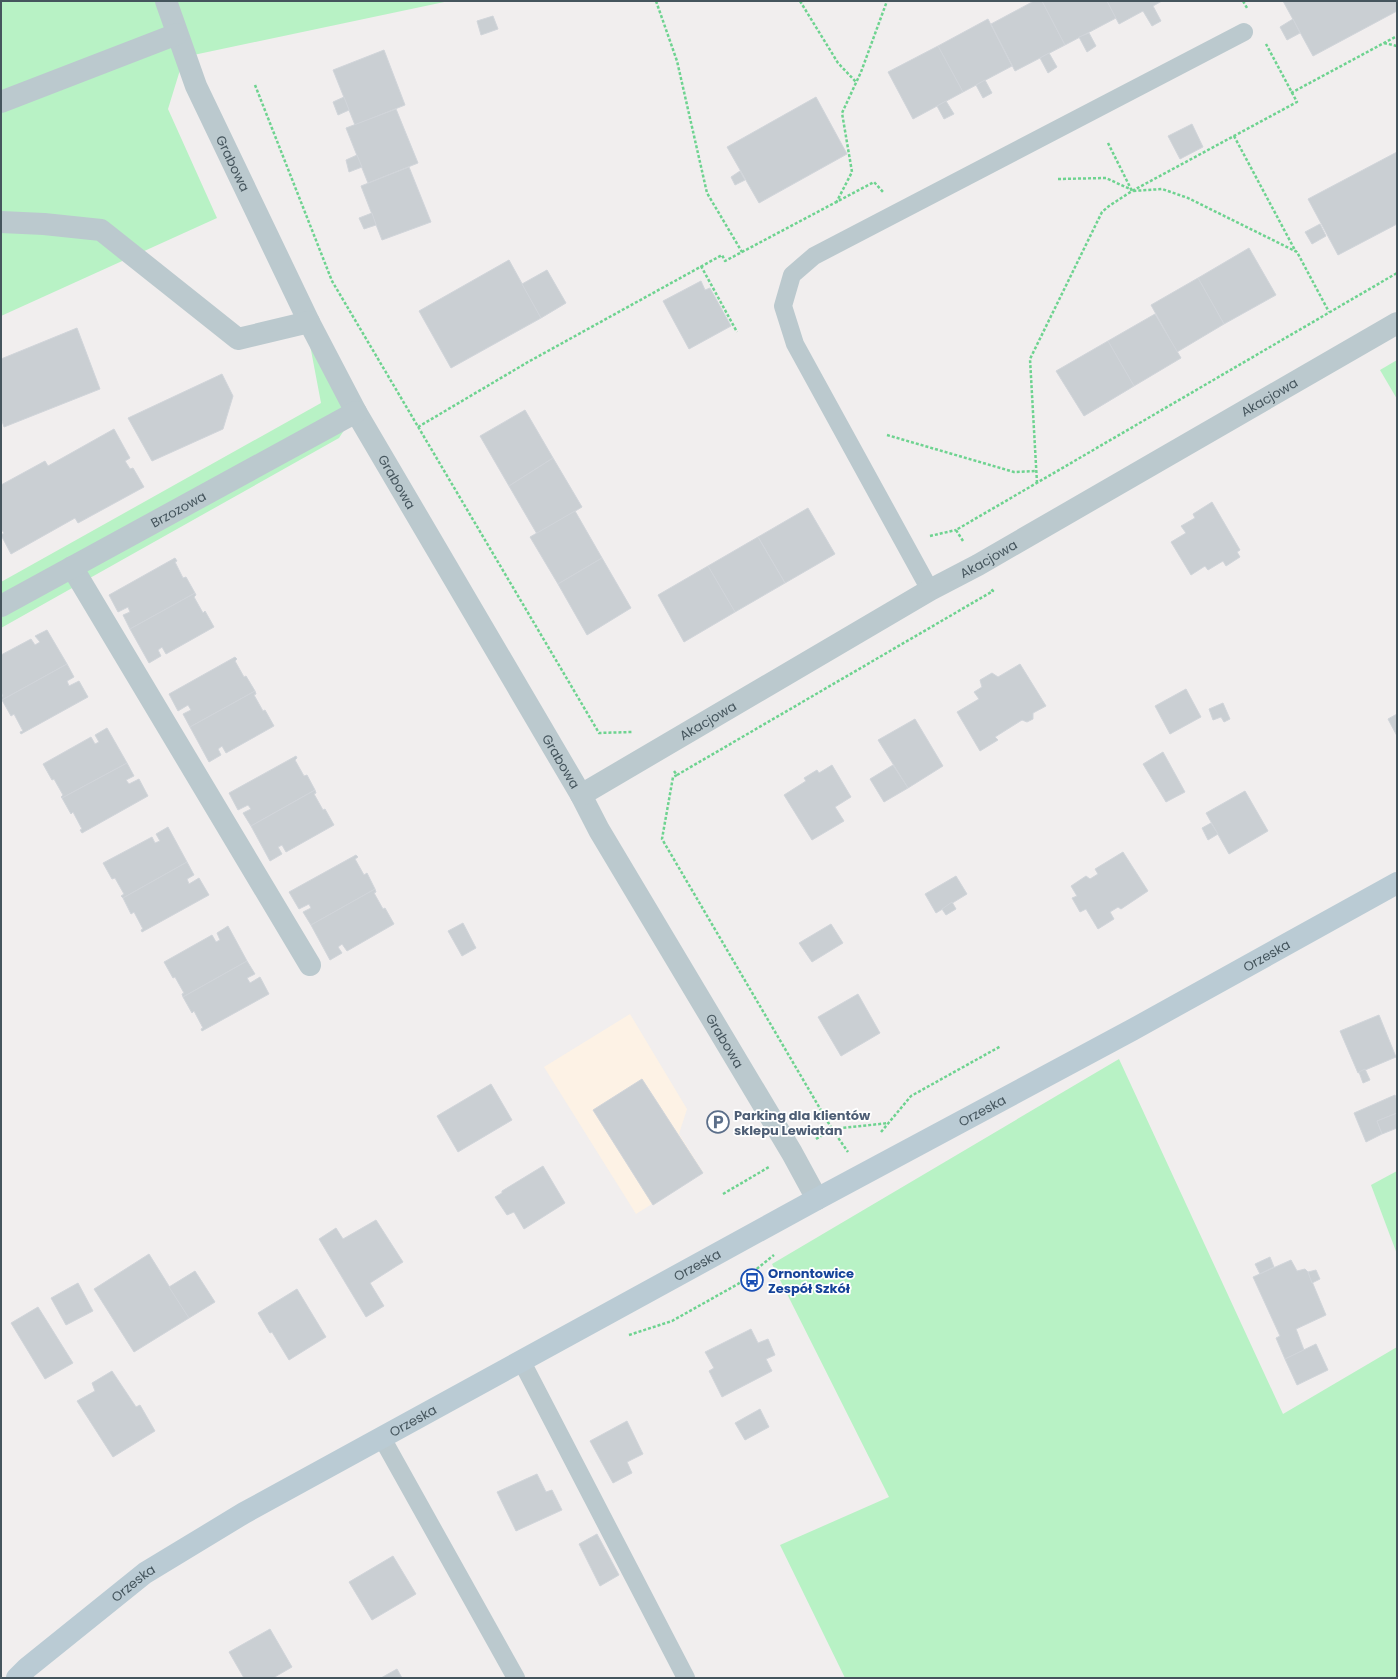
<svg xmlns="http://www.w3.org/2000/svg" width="1398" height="1679" viewBox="0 0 1398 1679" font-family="Poppins,sans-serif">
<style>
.commercial{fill:#fdf2e5}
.green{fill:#b8f2c5}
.building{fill:#cacfd3;stroke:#d1d5da}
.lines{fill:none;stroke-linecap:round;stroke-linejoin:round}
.path{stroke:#6ed390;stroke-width:2.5;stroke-dasharray:3 2;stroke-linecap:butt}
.lane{stroke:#bbc9ce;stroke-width:18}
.street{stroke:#bbc9ce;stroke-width:22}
.secondary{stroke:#bacbd4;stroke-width:22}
.labels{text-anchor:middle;stroke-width:3.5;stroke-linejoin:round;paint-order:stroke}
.street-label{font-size:13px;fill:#45555d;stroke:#fff}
.service-label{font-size:13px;font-weight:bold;fill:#4e5e75;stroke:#fff;text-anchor:start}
.transit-label{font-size:13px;font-weight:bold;fill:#164399;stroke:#fff;text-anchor:start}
</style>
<rect width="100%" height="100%" fill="#f1eeee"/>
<path class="commercial" d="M630,1014L687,1109L679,1134L703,1172L636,1214L544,1067Z"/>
<g class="green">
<path d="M1,1H449L184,57L168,109L217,218L1,316Z"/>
<path d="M307,329L356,412L339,438L1,628V582L321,403Z"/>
<path d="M1397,360V399L1380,370Z"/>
<path d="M1119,1059L1283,1414L1397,1347V1678H845L780,1545L889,1497L772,1264Z"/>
<path d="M1397,1171V1254L1371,1185Z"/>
</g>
<g class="building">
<path d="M1034,1H1042L1065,45L1015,71L991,24Z"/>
<path d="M1042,1H1107L1116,18L1065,45Z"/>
<path d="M1107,1H1162L1153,6L1161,21L1152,26L1143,11L1119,24Z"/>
<path d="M1283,1H1397V11L1313,56Z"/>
<path d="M493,16L498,29L481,35L477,21Z"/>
<path d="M988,19L1012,66L963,92L938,46Z"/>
<path d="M1293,19L1300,33L1287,40L1280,27Z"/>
<path d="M1089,33L1096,46L1087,52L1079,37Z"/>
<path d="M938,46L963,92L913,119L888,72Z"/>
<path d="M384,50L405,105L355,125L333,70Z"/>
<path d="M1049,53L1057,67L1048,73L1040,58Z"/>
<path d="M985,80L992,93L983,98L976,85Z"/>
<path d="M344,97L349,110L338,115L333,102Z"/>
<path d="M816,97L847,154L759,203L727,147Z"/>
<path d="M946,101L954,114L944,119L937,106Z"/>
<path d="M396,109L418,163L368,183L346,128Z"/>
<path d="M1192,124L1203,147L1180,159L1168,136Z"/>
<path d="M1397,152V224L1338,255L1308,199Z"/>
<path d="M357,155L362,167L349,172L346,160Z"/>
<path d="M409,167L431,222L382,240L361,186Z"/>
<path d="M740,171L745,180L735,185L731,177Z"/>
<path d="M372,213L376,225L364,229L359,218Z"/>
<path d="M1320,224L1326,236L1312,244L1305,232Z"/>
<path d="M1249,248L1276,295L1224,324L1198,278Z"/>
<path d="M509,260L541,318L451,368L419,311Z"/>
<path d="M547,270L566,303L541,318L522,284Z"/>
<path d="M1198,278L1224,324L1177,352L1151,305Z"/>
<path d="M701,281L705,290L710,288L731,326L689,349L663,301Z"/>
<path d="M1155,314L1181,358L1134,386L1108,341Z"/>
<path d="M77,328L100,389L4,427L1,418V359Z"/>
<path d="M1108,341L1134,386L1084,416L1056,371Z"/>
<path d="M222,374L233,396L223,429L152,461L128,418Z"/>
<path d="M525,410L553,458L509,486L480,436Z"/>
<path d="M114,429L130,458L125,461L130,469L133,468L144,487L78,523L75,518L11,554L1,535L4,533L1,529V485L45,461L48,466Z"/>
<path d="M553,458L582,507L537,534L509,486Z"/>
<path d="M1212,502L1240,550L1237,552L1240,557L1226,566L1223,561L1208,570L1205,566L1191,575L1171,542L1186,533L1181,526L1195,518L1193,514Z"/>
<path d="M808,508L835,554L785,583L758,537Z"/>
<path d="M575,511L602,558L558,584L530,537Z"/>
<path d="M758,537L785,583L735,612L708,566Z"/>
<path d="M175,558L177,561L175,562L183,578L186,577L195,593L130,629L123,615L130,612L128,607L118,612L109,595Z"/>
<path d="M602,558L631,608L587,635L558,584Z"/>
<path d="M708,566L735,612L684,642L658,595Z"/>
<path d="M195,593L196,595L194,597L203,613L205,611L214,627L166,654L162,647L158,650L161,656L149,663L130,629Z"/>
<path d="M47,630L67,664L2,700L1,698L3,696L1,692V655L31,639L35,645L40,642L35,636Z"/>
<path d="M235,657L237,659L235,661L244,677L246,676L255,691L190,727L183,714L191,710L188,705L178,711L169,694Z"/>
<path d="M67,664L74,677L67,681L69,686L79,681L88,697L21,734L20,732L23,731L14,714L11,716L2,700Z"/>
<path d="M1020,664L1046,706L1033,713V719L1027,722L1022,720L995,737L998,740L980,751L957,712L979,699L974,692L982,687L980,680L992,673L998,677Z"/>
<path d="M1186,689L1201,717L1170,734L1155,706Z"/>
<path d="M255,691L256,694L254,695L263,711L265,710L274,726L226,753L222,746L218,749L221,755L209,762L190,727Z"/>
<path d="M1223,703L1230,719L1224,722L1221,717L1213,720L1209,709Z"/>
<path d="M1397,714V736L1388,719Z"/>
<path d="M915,719L943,766L908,788L878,740Z"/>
<path d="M107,728L127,763L62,798L61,797L63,795L54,779L52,780L43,764L91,737L95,744L99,742L95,735Z"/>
<path d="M1163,752L1185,792L1166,802L1143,764Z"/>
<path d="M296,756L297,758L295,760L304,776L307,775L315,790L251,826L243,813L251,809L248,805L238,810L229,793Z"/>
<path d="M127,763L134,776L126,780L129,784L139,779L148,796L82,833L80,830L82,829L73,812L71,814L62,798Z"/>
<path d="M832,765L851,797L835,807L844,821L812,840L784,795L806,781L804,778L817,770L819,773Z"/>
<path d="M893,765L908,788L884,802L870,779Z"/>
<path d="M315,790L316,793L314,794L323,810L325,809L334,825L286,852L282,845L278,847L282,854L270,861L251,826Z"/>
<path d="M1245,791L1268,831L1229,854L1206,813Z"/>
<path d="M1211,823L1218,834L1208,840L1202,828Z"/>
<path d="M168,827L187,862L123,898L121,896L124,894L115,878L112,879L103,863L152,837L155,843L160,841L156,834Z"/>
<path d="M1123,852L1148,891L1121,909L1118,907L1110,912L1114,919L1098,929L1086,909L1080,912L1072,898L1077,896L1071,886L1086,876L1090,879L1098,874L1095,869Z"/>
<path d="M356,855L358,857L355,859L364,875L367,873L375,889L311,925L303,912L311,908L309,904L299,909L289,892Z"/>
<path d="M187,862L194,875L187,879L189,884L199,878L209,895L142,932L141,930L143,929L134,912L131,914L123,898Z"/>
<path d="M956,876L967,894L936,913L925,894Z"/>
<path d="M375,889L376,892L374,893L383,909L385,908L394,924L347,951L342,944L338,947L342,953L330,960L311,925Z"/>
<path d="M952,902L956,909L946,915L942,909Z"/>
<path d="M463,923L476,948L462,956L448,931Z"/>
<path d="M831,924L843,943L812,962L799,943Z"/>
<path d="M228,926L247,961L183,997L182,994L184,993L175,977L173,978L164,962L212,935L216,942L220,940L217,933Z"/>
<path d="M247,961L255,974L247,978L250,983L260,977L269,994L202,1031L201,1029L203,1028L194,1011L192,1013L183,997Z"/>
<path d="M858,994L880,1033L841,1056L818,1017Z"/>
<path d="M1379,1015L1396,1057L1358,1073L1340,1031Z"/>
<path d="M1365,1069L1370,1080L1363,1083L1359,1072Z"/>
<path d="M642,1079L703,1173L653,1205L593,1110Z"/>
<path d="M491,1084L512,1120L458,1152L437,1116Z"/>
<path d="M1395,1095L1397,1101V1113L1377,1121L1382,1134L1366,1142L1354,1113Z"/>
<path d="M1397,1113V1128L1382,1134L1377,1121Z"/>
<path d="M543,1166L565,1203L524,1229L514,1212L507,1215L495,1197L502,1193V1191Z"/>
<path d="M376,1220L403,1262L370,1283L384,1306L366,1317L319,1239L336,1228L343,1239Z"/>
<path d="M149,1254L189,1318L134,1352L94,1289Z"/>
<path d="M1270,1257L1274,1267L1260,1274L1255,1264Z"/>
<path d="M1291,1260L1297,1271L1305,1269L1308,1272L1326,1315L1296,1329L1304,1350L1285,1359L1276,1338L1280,1336L1253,1277Z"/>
<path d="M1316,1270L1320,1279L1312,1283L1308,1272Z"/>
<path d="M195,1271L215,1302L189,1318L169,1287Z"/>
<path d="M78,1283L93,1311L66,1325L51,1298Z"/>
<path d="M297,1289L326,1337L289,1360L272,1332L270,1333L258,1313Z"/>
<path d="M38,1307L73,1363L45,1379L11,1323Z"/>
<path d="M751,1329L758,1343L768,1339L775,1355L766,1359L772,1371L722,1397L709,1371L714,1368L705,1352Z"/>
<path d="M1316,1344L1328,1370L1297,1385L1285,1359Z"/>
<path d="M112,1371L136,1407L140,1405L155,1431L113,1457L77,1401L95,1391L92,1383Z"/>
<path d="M760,1409L769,1427L745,1440L735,1423Z"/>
<path d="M627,1421L643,1454L627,1462L632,1473L613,1483L590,1441Z"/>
<path d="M537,1474L546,1492L552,1490L562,1510L516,1531L497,1492Z"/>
<path d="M597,1534L619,1575L600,1586L579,1544Z"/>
<path d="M393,1556L416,1594L372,1620L349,1582Z"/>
<path d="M270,1629L292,1667L273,1678H244L229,1652Z"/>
<path d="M397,1669L402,1678H381Z"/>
</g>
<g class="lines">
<g class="path">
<path d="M656,1L677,61L707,193L742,252"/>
<path d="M800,1L838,63L856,82"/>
<path d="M1243,1L1247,8"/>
<path d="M1384,43L1397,46"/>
<path d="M255,85L332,281L599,733L632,732"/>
<path d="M1291,93L1397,36"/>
<path d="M1234,136L1296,252"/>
<path d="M1108,143L1132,191L1162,189L1188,198L1297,252L1329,312"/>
<path d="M1058,179L1106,178L1132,190"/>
<path d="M836,203L852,172L842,113L861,72L887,1"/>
<path d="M701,266L737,332"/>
<path d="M418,427L528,362L722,255L725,261L874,182L883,192"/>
<path d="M887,435L1014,472L1036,471"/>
<path d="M1037,483L1030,359L1102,212L1109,206L1132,191L1297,102L1266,44"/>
<path d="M930,536L956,530"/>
<path d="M963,541L956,530L1397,273"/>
<path d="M674,771L677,775L993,591L991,589"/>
<path d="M677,775L673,777L662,839L832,1129L889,1123"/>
<path d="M881,1132L911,1096L1001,1046"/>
<path d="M816,1139L832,1129L848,1152"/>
<path d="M723,1194L769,1167"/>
<path d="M629,1335L672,1321L738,1284L774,1255"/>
</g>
<g class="lane">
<path d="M930,590L795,344L783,306L792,275L814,256L1244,32"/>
<path d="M522,1362L686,1678"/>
<path d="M382,1438L516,1678"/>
</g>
<g class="street">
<path id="s1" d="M166,1L196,86L309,322"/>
<path d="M1,102L177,34"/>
<path id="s2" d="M1,222L44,224L101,230L238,339L309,322L356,412L581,795L599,830L792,1153L817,1199"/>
<path d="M72,567L310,965"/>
<path id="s3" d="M1,606L356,412"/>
<path id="s4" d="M581,795L930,590L978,565L1397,323"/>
</g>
<path class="secondary" id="s5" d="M17,1678L27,1668L145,1573L244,1513L817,1199L1132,1030L1397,883"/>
</g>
<defs>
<g id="parking-ring" transform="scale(1.15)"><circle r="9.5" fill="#fff" stroke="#5c6f8a" stroke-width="1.5"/><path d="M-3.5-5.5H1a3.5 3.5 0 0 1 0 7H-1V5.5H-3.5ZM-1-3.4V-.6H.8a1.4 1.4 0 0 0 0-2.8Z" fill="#5c6f8a"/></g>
<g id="bus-ring" transform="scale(1.15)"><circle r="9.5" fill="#fff" stroke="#1a4fb4" stroke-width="1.5"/><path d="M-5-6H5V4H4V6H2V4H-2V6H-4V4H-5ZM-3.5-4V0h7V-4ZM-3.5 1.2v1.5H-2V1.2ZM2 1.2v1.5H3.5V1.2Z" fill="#1a4fb4"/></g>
</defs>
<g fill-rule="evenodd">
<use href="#parking-ring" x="718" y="1122"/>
<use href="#bus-ring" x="752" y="1280"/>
</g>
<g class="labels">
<g class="street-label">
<text dy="5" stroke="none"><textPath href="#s1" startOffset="176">Grabowa</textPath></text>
<text dy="5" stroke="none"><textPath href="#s4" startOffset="795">Akacjowa</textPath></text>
<text dy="5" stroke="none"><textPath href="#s2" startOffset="531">Grabowa</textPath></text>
<text dy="5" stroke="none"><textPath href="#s3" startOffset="202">Brzozowa</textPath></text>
<text dy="5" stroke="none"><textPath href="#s4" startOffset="471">Akacjowa</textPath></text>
<text dy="5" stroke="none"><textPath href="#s4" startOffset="147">Akacjowa</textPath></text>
<text dy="5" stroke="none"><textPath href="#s2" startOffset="855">Grabowa</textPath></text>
<text dy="5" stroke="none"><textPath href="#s5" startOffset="1446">Orzeska</textPath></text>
<text dy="5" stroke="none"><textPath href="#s2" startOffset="1179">Grabowa</textPath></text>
<text dy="5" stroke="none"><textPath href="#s5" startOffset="1122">Orzeska</textPath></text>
<text dy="5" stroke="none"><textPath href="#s5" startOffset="798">Orzeska</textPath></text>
<text dy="5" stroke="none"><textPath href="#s5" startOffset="474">Orzeska</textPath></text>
<text dy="5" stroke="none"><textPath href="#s5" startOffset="150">Orzeska</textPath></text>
</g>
<g class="service-label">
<text x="734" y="1120">Parking dla klientów<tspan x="734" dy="15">sklepu Lewiatan</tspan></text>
</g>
<g class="transit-label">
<text x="768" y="1278">Ornontowice<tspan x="768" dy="15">Zespół Szkół</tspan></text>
</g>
</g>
<rect width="1398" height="1679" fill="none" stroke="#45555d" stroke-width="4"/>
</svg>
